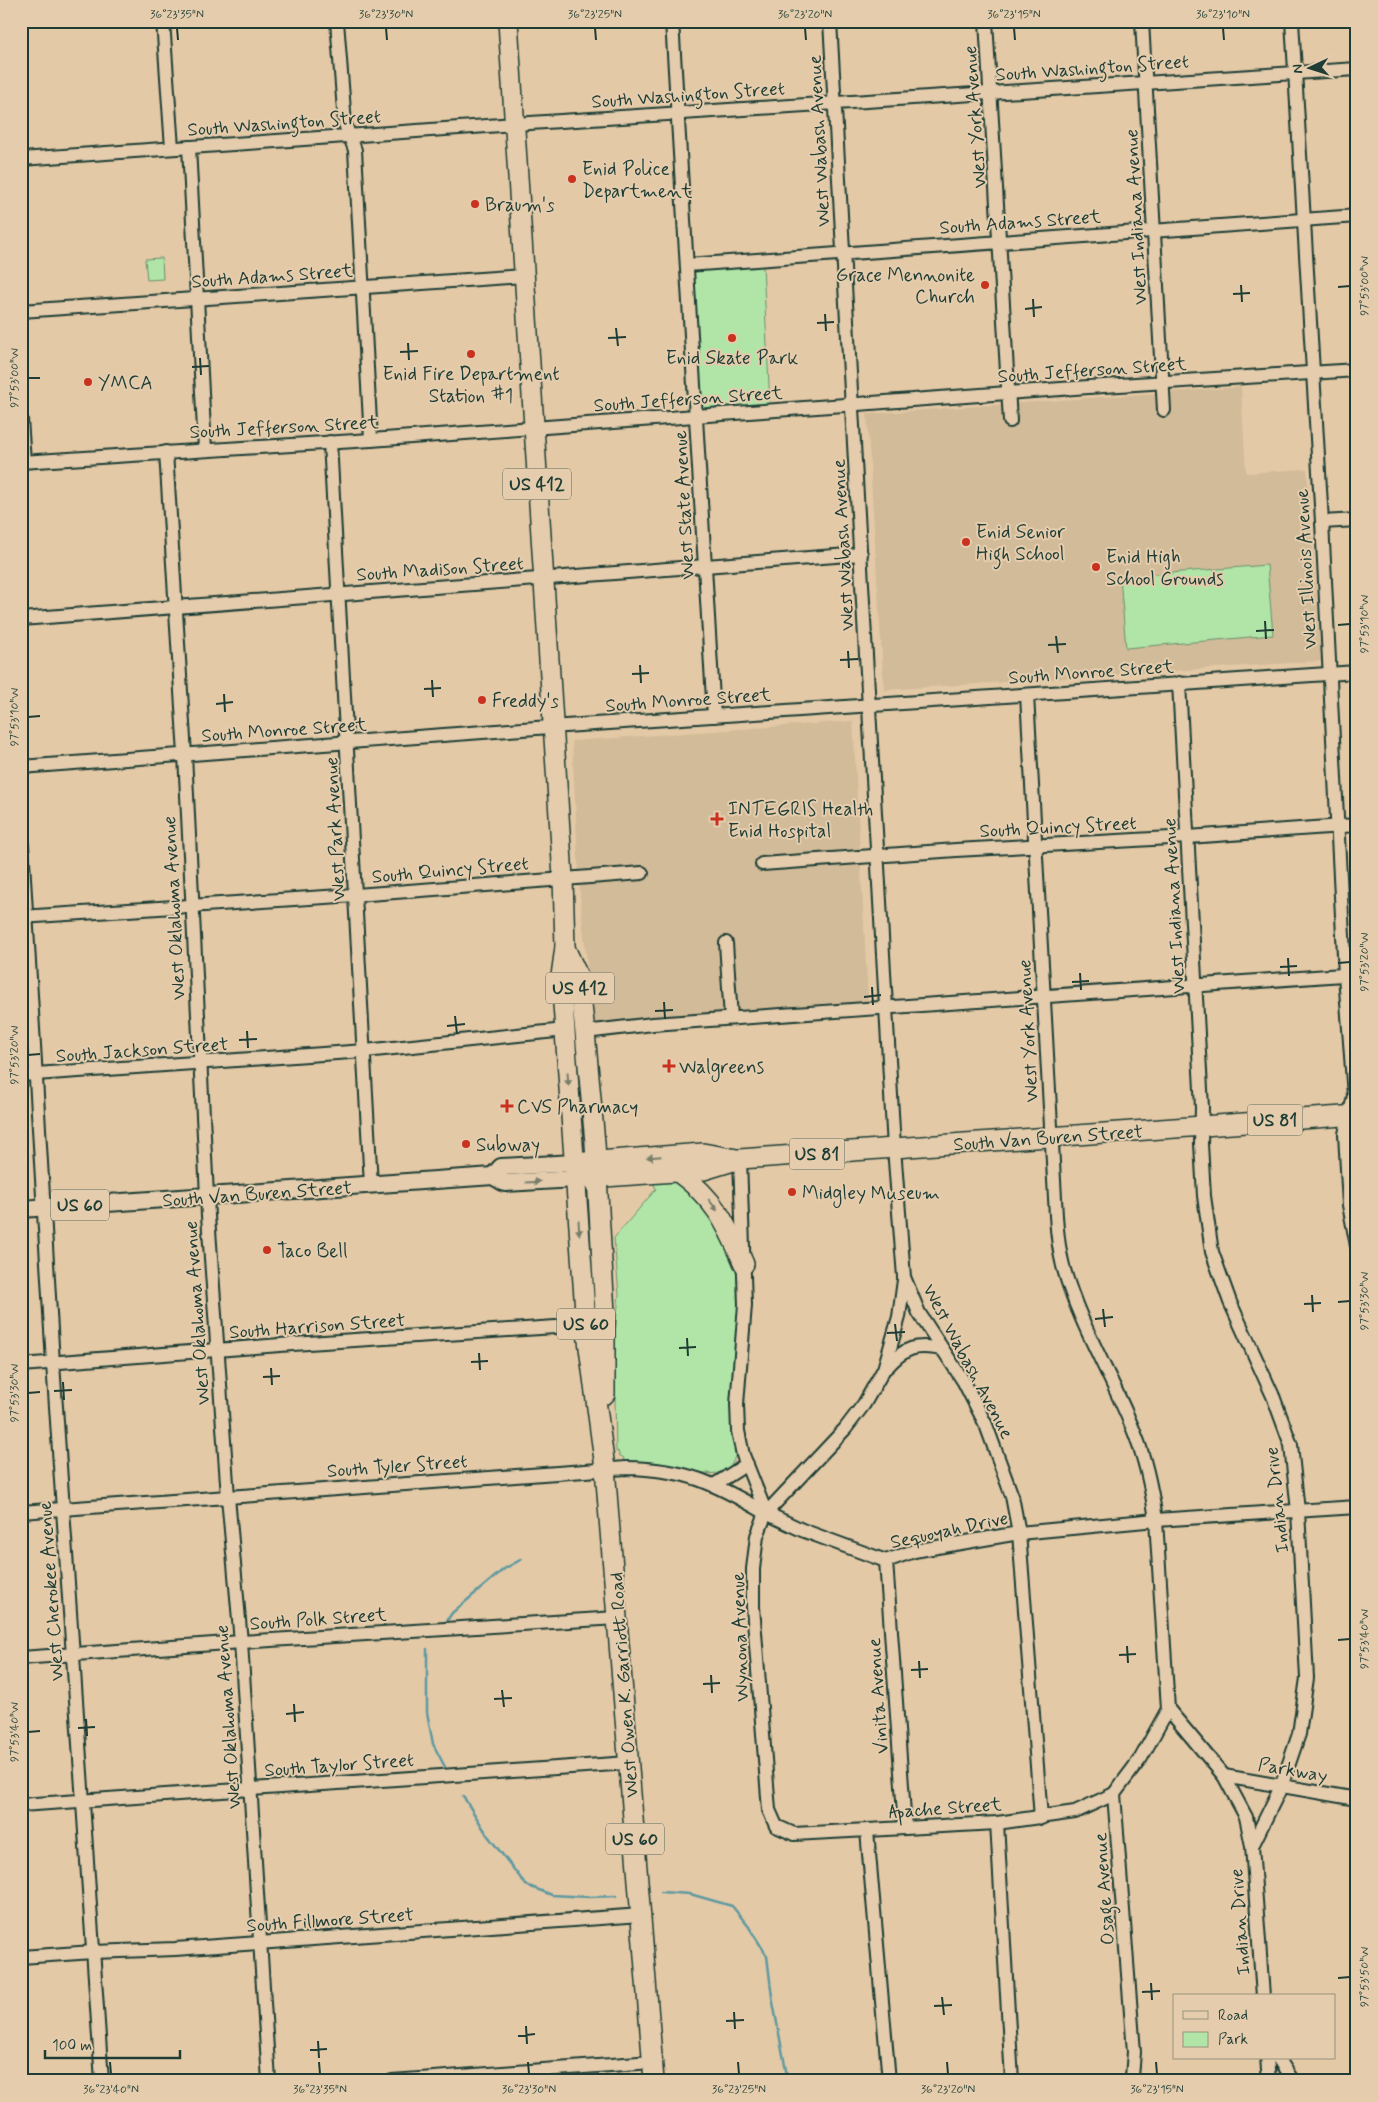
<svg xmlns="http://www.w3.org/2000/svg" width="1378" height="2102" viewBox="0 0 1378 2102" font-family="Mynerve,sans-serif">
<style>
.built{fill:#d2bb98}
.green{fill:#b1e5a7;stroke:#68916e}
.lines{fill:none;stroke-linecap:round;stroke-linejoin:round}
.stream{stroke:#5f99a1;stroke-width:2.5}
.minor-casing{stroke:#1f3d34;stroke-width:16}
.major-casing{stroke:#1f3d34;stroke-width:20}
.highway-casing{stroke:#1f3d34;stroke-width:22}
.minor{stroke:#e4ccad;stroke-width:12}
.major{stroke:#e4ccad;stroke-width:16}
.highway{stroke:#e4ccad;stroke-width:19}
.oneway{fill:#787d6a}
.ticks{fill:none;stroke:#1f3d34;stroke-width:2}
.poi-dot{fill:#c8321e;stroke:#e4ccad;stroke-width:2}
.labels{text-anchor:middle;stroke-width:4;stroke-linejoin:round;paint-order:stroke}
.shield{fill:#e4ccad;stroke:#5a6858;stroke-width:1}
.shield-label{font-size:18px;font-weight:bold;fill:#1f3d34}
.street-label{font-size:19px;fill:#1f3d34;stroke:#e4ccad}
.poi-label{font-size:19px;fill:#1f3d34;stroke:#e4ccad;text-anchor:start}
.neatline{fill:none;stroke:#1f3d34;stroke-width:2}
.ticks-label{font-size:12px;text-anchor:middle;fill:#1f3d34}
</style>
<rect width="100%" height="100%" fill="#e4c9a6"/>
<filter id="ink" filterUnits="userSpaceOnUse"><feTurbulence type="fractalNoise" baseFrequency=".02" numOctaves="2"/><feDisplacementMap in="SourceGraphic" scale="10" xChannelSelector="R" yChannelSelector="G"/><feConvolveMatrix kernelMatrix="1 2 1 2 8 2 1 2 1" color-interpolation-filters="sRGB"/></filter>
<g filter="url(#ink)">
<g class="built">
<path d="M1241,387L1246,473L1307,469L1321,661L884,690L867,414Z"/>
<path d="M853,721L868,1001L600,1024L593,1021L580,897L572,741Z"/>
</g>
<g class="green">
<path d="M162,258L163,279L147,280L145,259Z"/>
<path d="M763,266L770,406L702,409L693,270Z"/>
<path d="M1267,565L1273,635L1126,648L1120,577Z"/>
<path d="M681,1180L696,1193L732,1250L738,1274L740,1306L736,1451C735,1459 731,1469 722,1472C707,1477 687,1468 672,1465C658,1463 644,1463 629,1463L623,1461L624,1458L619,1455L618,1451L616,1452L614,1345L619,1294L614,1238L656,1189L653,1182Z"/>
</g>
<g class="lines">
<g class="stream">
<path d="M446,1622L452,1613L504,1569L522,1559"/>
<path d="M427,1649V1712L433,1744L445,1767"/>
<path d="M463,1796L488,1836L526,1885L552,1895L589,1897L616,1896"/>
<path d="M661,1892L690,1894L732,1906L749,1927L767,1956L772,1997L788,2081"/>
</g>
<g class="minor-casing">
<g id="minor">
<path d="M163,21L172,148"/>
<path d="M337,21L345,124L355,150L371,440"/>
<path d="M672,21L714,716"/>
<path d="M830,21L894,1148L904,1277L919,1313L964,1382L986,1425L1012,1496L1019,1533L1041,1818"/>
<path d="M986,21L1010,421"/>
<path d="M1142,21L1164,410"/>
<path d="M1292,21L1322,522L1345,975L1354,1096L1345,1134L1349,1205L1357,1246"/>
<path d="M189,147L205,449"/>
<path d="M21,159L515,124L1357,69"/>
<path d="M687,265L1357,216"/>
<path d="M21,311L524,276"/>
<path d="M21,419L24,462"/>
<path d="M330,442L371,1185"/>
<path d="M166,452L185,755L208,1216L228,1497L241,1642L269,2081"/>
<path d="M21,462L371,440L1088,387L1357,370"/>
<path d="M1322,522L1357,520"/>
<path d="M21,619L861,554"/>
<path d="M1179,683L1202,1108L1201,1144L1204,1196L1212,1252L1230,1302L1273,1396L1291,1445L1298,1511L1307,1678L1299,1734L1281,1787L1252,1846"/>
<path d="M1027,695L1056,1216C1057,1233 1059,1250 1063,1266C1079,1325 1113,1378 1135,1434C1146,1461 1152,1491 1156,1520L1168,1709L1224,1776L1246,1817L1252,1846L1263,1996"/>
<path d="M21,767L536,728L1357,672"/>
<path d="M21,828L53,1363L102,2081"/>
<path d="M762,864L956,850L1188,837L1357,825"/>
<path d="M21,917L356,895L642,873"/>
<path d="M726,943L731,1018"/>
<path d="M585,1032L653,1024L1357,974"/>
<path d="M21,1075L365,1051L565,1030"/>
<path d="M740,1159L745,1305L737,1404L738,1431L743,1455L766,1513L802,1530L886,1561L914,1551L1019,1533L1156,1520L1357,1507"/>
<path d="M904,1280L899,1317L884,1369L864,1404L845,1429L766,1513L757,1536L753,1569V1607L769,1810L776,1826L794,1834L997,1823L1075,1812L1114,1794"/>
<path d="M21,1365L293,1344L586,1325"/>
<path d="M887,1367C905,1347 916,1344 942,1349"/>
<path d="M714,1485L747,1464"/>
<path d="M21,1512L626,1468C687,1469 714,1483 766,1513"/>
<path d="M886,1561L905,1828"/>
<path d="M21,1658L241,1642L617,1618"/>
<path d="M1224,1776L1357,1799"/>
<path d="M21,1805L629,1763"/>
<path d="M997,1823L1012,2081"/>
<path d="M867,1831L889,2081"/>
<path d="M21,1957L93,1952L175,1949L641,1915"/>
<path d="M1267,2058L1269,2081"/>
<path d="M1278,2058L1293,2081"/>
<path d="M392,2081L652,2062"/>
<path d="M1129,2081L1132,2077L1134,2052L1114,1794L1141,1758L1168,1709"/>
</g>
</g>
<g class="major-casing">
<g id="major">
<path d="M493,1176L501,1167L574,1163"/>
<path d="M21,1209L493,1176L505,1183L576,1179"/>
</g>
</g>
<g class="highway-casing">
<g id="highway">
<path d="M508,21L563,878L565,947L561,976L586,1325L605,1468L654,2081"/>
<path d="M565,948L579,978L585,1032L595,1143L605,1313V1394"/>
<path d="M585,1162L703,1153L737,1159"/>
<path d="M678,1172C715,1199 726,1223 744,1264"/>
<path d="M576,1179L704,1170L740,1159L1357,1115"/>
</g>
</g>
<use href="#minor" class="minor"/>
<use href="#major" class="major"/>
<use href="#highway" class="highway"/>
</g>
<defs><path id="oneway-solid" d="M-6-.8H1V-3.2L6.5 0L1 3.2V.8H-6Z" transform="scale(1.25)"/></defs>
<g class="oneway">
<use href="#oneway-solid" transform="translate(568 1079) rotate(86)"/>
<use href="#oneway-solid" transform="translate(654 1157) rotate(175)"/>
<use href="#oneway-solid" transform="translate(533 1182) rotate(-3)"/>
<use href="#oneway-solid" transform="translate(713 1205) rotate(52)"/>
<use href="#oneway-solid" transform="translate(579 1228) rotate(86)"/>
</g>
</g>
<path class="ticks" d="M177,28L178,40M386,28L387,40M595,28L596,40M805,28L806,40M1014,28L1015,40M1223,28L1224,40M1241,285L1242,302M1338,287L1350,286M1233,294L1250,293M1033,299L1034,317M1025,309L1042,307M825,314L826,331M817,323L834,322M616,328L618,346M608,338L626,337M408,343L409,360M400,352L418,351M200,358L201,375M192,367L209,366M28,378H40M1265,621L1266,639M1338,625L1350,624M1256,631L1274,630M1056,636L1058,653M1048,645L1066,644M848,651L849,668M840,660L858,659M640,665L641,683M632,674L649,673M432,680L433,697M424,689L441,688M224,694L225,712M216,704L233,702M28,717L40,716M1288,958L1289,976M1338,963L1350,962M1280,967L1297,966M1080,973L1081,990M1072,982L1089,981M872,987L873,1005M864,997L881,995M664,1002L665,1019M655,1011L673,1010M455,1016L457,1034M447,1026L465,1024M247,1031L248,1048M239,1040L257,1039M28,1055L40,1054M1312,1295L1313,1312M1338,1302L1350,1301M1304,1304L1321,1303M1103,1309L1105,1327M1095,1319L1113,1317M895,1324L897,1341M887,1333L905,1332M687,1338L688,1356M679,1348L696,1347M479,1353L480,1370M471,1362L488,1361M271,1368L272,1385M263,1377L280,1376M63,1382L64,1400M54,1391L72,1390M28,1393L40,1392M1338,1640L1350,1639M1127,1646L1128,1663M1119,1655L1136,1654M919,1661L920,1678M911,1670L928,1669M711,1675L712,1693M703,1684L720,1683M502,1690L504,1707M494,1699L512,1698M294,1704L295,1722M286,1714L304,1712M86,1719L87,1736M78,1728L95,1727M28,1732L40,1731M1338,1978L1350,1977M1151,1983L1152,2000M1142,1992L1160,1991M942,1997L944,2015M934,2006L952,2005M734,2012L735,2029M726,2021L744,2020M526,2026L527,2044M518,2036L535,2034M318,2041L319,2058M310,2050L327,2049M110,2062L111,2074M319,2062L320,2074M528,2062L529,2074M738,2062L739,2074M947,2062L948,2074M1156,2062L1157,2074"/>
<g class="poi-dot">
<circle cx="572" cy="179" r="5"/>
<circle cx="475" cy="204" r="5"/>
<circle cx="985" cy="285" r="5"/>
<circle cx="732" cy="338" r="5"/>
<circle cx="471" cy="354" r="5"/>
<circle cx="88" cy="382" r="5"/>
<circle cx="966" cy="542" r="5"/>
<circle cx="1096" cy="567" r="5"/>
<circle cx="482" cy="700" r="5"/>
<path d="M714.5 811.5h5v5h5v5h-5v5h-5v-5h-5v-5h5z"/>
<path d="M666.5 1058.5h5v5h5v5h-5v5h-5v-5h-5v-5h5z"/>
<path d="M504.5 1098.5h5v5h5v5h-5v5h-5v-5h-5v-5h5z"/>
<circle cx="466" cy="1144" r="5"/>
<circle cx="792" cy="1192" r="5"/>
<circle cx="267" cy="1250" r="5"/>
</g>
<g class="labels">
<g class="shield">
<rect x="503" y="468.5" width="68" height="31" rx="4"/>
<rect x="546" y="972.5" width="68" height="31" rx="4"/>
<rect x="1247.5" y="1104.5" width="55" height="31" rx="4"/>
<rect x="789.5" y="1138.5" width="55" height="31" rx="4"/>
<rect x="51" y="1189.5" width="58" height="31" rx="4"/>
<rect x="557" y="1308.5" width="58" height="31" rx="4"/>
<rect x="606" y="1823.5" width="58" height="31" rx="4"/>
</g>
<g class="shield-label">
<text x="537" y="490">US 412</text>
<text x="580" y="994">US 412</text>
<text x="1275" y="1126">US 81</text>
<text x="817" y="1160">US 81</text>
<text x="80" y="1211">US 60</text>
<text x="586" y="1330">US 60</text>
<text x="635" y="1845">US 60</text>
</g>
<g class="street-label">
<text transform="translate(1092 67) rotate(-4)" y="7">South Washington Street</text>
<text transform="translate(688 94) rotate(-4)" y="7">South Washington Street</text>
<text transform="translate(974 117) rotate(-94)" y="7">West York Avenue</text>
<text transform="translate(284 122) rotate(-4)" y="7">South Washington Street</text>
<text transform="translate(818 141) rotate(-93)" y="7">West Wabash Avenue</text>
<text transform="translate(1135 217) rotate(-93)" y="7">West Indiana Avenue</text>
<text transform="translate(1020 221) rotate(-4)" y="7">South Adams Street</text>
<text transform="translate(272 275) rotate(-4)" y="7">South Adams Street</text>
<text transform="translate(1092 369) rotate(-4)" y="7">South Jefferson Street</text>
<text transform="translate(688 398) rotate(-4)" y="7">South Jefferson Street</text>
<text transform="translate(284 426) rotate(-3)" y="7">South Jefferson Street</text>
<text transform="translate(683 505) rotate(-93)" y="7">West State Avenue</text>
<text transform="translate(842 545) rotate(-93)" y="7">West Wabash Avenue</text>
<text transform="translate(440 568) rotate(-4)" y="7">South Madison Street</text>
<text transform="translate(1305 569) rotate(-93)" y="7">West Illinois Avenue</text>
<text transform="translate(1091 671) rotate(-4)" y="7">South Monroe Street</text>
<text transform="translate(688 699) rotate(-4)" y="7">South Monroe Street</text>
<text transform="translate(284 729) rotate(-4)" y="7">South Monroe Street</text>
<text transform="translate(1058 826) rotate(-3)" y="7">South Quincy Street</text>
<text transform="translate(334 829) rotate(-93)" y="7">West Park Avenue</text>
<text transform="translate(450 869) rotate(-5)" y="7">South Quincy Street</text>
<text transform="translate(1173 906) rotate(-93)" y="7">West Indiana Avenue</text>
<text transform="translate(173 908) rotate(-93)" y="7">West Oklahoma Avenue</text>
<text transform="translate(1027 1031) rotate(-93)" y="7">West York Avenue</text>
<text transform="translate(142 1049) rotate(-4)" y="7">South Jackson Street</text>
<text transform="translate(1048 1137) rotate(-4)" y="7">South Van Buren Street</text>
<text transform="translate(257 1193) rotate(-4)" y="7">South Van Buren Street</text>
<text transform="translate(196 1313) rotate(-94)" y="7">West Oklahoma Avenue</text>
<text transform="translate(317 1325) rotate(-4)" y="7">South Harrison Street</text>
<text transform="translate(969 1361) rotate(62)" y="7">West Wabash Avenue</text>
<text transform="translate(397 1465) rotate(-4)" y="7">South Tyler Street</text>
<text transform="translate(1276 1500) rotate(-96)" y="7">Indian Drive</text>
<text transform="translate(949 1529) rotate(-12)" y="7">Sequoyah Drive</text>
<text transform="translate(50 1591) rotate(-94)" y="7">West Cherokee Avenue</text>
<text transform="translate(318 1618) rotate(-4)" y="7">South Polk Street</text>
<text transform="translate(739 1637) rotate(-92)" y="7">Wynona Avenue</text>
<text transform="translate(623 1685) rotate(-94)" y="7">West Owen K. Garriott Road</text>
<text transform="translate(877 1696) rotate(-94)" y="7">Vinita Avenue</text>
<text transform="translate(227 1717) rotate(-94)" y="7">West Oklahoma Avenue</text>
<text transform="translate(339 1764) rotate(-4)" y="7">South Taylor Street</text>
<text transform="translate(1293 1769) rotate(10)" y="7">Parkway</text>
<text transform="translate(945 1807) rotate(-4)" y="7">Apache Street</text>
<text transform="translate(1103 1889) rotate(-94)" y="7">Osage Avenue</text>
<text transform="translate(330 1919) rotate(-4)" y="7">South Fillmore Street</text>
<text transform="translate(1239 1922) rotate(-94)" y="7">Indian Drive</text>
</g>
<g class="poi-label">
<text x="582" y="175">Enid Police<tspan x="582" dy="22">Department</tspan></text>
<text x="485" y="211">Braum's</text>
<text x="975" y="281" text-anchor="end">Grace Mennonite<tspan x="975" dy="22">Church</tspan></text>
<text x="732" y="364" text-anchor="middle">Enid Skate Park</text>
<text x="471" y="380" text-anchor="middle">Enid Fire Department<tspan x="471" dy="22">Station #1</tspan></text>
<text x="98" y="389">YMCA</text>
<text x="976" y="538">Enid Senior<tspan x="976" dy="22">High School</tspan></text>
<text x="1106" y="563">Enid High<tspan x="1106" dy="22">School Grounds</tspan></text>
<text x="492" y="707">Freddy's</text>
<text x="728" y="815">INTEGRIS Health<tspan x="728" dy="22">Enid Hospital</tspan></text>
<text x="679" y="1073">Walgreens</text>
<text x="517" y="1113">CVS Pharmacy</text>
<text x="476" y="1151">Subway</text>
<text x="802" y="1199">Midgley Museum</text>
<text x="277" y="1257">Taco Bell</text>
</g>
</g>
<rect width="1378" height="2102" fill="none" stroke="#e4ccad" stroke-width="55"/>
<rect x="1173" y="1994" width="162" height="65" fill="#e4ccad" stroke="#95937d"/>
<rect x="1183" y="2011" width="25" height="8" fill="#e4ccad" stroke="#95937d"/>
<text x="1218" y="2020" font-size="15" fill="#1f3d34">Road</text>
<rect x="1183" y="2032" width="25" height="15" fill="#b1e5a7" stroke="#95937d"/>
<text x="1218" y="2044" font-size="15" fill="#1f3d34">Park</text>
<g transform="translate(1310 68) rotate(266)" stroke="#e4ccad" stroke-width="4" paint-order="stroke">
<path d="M0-4L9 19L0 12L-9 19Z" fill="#1f3d34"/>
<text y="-8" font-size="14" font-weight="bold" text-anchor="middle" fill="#1f3d34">N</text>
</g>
<path d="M45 2050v8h135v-8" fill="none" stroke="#1f3d34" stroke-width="2.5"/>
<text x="52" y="2050" font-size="15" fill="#1f3d34" stroke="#e4ccad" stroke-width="4" paint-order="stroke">100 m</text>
<rect x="28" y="28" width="1322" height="2046" class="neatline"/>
<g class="ticks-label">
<text x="177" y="18">36°23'35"N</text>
<text x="386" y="18">36°23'30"N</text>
<text x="595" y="18">36°23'25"N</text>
<text x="805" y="18">36°23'20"N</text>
<text x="1014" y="18">36°23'15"N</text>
<text x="1223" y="18">36°23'10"N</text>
<text transform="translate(1364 286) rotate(-90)" y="4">97°53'00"W</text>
<text transform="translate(14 378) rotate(-90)" y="4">97°53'00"W</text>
<text transform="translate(1364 624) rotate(-90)" y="4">97°53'10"W</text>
<text transform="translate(14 717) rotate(-90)" y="4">97°53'10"W</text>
<text transform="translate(1364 962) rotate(-90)" y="4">97°53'20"W</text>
<text transform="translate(14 1055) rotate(-90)" y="4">97°53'20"W</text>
<text transform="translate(1364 1301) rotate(-90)" y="4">97°53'30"W</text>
<text transform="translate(14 1393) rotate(-90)" y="4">97°53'30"W</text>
<text transform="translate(1364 1639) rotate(-90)" y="4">97°53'40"W</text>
<text transform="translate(14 1732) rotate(-90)" y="4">97°53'40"W</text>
<text transform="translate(1364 1977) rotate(-90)" y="4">97°53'50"W</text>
<text x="111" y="2093">36°23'40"N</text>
<text x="320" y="2093">36°23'35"N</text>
<text x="529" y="2093">36°23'30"N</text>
<text x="739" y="2093">36°23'25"N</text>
<text x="948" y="2093">36°23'20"N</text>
<text x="1157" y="2093">36°23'15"N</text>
</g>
</svg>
